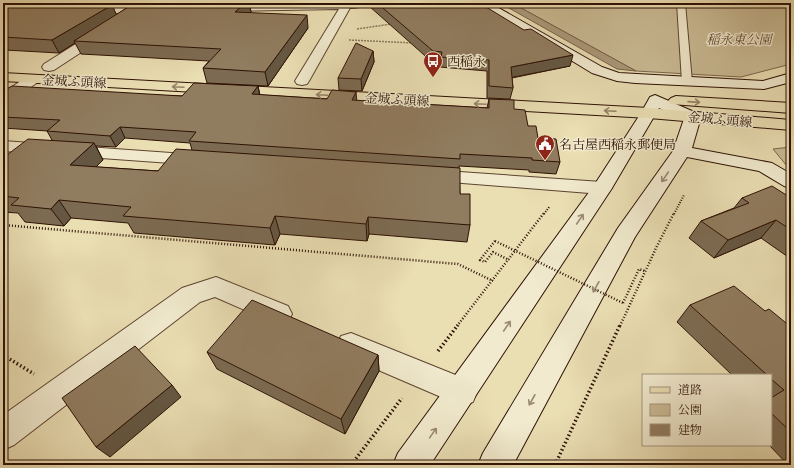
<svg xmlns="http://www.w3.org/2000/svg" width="794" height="468" viewBox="0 0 794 468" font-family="'IM FELL Double Pica','Noto Serif JP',serif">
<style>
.green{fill:#cabb95;stroke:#7c664d}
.water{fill:#aa9878;stroke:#78624a}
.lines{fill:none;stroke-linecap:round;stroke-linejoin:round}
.lane-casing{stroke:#5d4430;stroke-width:2}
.street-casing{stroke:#5d4430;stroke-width:2}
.secondary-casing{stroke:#2e1105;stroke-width:2}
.primary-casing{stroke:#2e1105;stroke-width:2}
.path-far3{stroke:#2e1105;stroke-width:1.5;stroke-dasharray:0.5 1;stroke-linecap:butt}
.path-far2{stroke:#2e1105;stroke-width:2;stroke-dasharray:1 1.5;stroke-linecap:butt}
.path-far1{stroke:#2e1105;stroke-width:2.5;stroke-dasharray:1 2;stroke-linecap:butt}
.path{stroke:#2e1105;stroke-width:3.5;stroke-dasharray:1.5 2.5;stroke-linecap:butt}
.lane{fill:#f1eace;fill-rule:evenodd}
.street{fill:#f1eace;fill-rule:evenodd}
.secondary{fill:#f1eace;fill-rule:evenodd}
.primary{fill:#eadeb3;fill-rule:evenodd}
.path-bridge{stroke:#2e1105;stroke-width:2.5;stroke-dasharray:1 2;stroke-linecap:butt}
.wall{fill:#7c6b52;stroke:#2e1105;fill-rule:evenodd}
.shaded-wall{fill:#655742;stroke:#2e1105}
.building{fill:#907c5f;stroke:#2e1105}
.oneway{stroke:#958265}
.oneway2{stroke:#998874}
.labels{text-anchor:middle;stroke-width:3;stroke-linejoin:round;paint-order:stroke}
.far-park-label{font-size:13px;font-style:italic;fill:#654c37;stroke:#f1eace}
.far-poi-label{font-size:13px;fill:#2e1105;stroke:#f1eace;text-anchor:start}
.far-street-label{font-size:13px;fill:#2e1105;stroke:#f1eace}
</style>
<rect width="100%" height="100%" fill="#eadeb3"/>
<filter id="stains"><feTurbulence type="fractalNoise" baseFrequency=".005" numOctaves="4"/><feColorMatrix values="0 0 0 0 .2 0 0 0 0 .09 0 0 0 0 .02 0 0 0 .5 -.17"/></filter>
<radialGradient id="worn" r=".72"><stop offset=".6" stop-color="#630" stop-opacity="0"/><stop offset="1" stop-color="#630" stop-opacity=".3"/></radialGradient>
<g class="green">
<path d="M512,3H791V64L741,77L636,71Z"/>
<path d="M791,147V168L787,166L773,149Z"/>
</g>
<path class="water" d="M500,3H512L636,71L617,69Z"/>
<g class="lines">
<g class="lane-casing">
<g id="lane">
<path d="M351,3H371C366,7 347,10 342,6Z"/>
<path d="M677,3H685L692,82L687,85L682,82Z"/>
</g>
</g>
<g class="street-casing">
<g id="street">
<path d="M347,3L351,6L309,81L307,84L302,85L297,84L295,81L339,9L221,11L216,8L221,5Z"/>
<path d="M85,7L151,8L156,11L151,14L81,12L80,10Z"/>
<path d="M102,29L106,30L108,33L106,36L54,70L49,71L44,70L42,67L44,64L98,30Z"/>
<path d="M33,75L38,76L40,79L38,82L8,103L3,105V93L28,76Z"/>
<path d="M3,141L199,155L205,156L208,160L205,164L199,165L3,151Z"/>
<path d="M431,170L602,182L609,184L612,188L609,192L602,194L424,180L421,176L424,172Z"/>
<path d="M216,277L288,306L292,314L288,322L279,325L215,297L200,302L14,445L3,450V415L182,288Z"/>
<path d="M351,333L473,382L477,392L473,402L462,406L341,354L337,345L341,336Z"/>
</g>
</g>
<g class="secondary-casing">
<g id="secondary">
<path d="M477,3H490L602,67L619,73L763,81L791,73V82L764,89L635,83L617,81L592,73Z"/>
<path d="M655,95L699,114L701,117L692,148L772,163L791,174V188L784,186L759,171L687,157L635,237L513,465H478L483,453L618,228L673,151L684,119L659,108L612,188L430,465H393L398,453L595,184L641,113L650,97Z"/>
</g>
</g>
<g class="primary-casing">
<g id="primary">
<path d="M3,73L649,108L791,120V130L649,118L3,81Z"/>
<path d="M676,96L791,103V113L671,104L668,101L671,98Z"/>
</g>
</g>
<g class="path-far3">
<path d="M357,29L391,24"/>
<path d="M349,40L414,43"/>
</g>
<g class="path-far2">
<path d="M544,214L550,206"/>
<path d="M674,214L684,195"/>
</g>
<g class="path-far1">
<path d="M3,225L458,264L493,281"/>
<path d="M495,241L480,260L485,262L493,252L509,260"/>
<path d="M623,303L639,269L645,271"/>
<path d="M457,326L544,213"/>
<path d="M620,326L657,246L674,213"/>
</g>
<g class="path">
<path d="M438,351L458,325"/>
<path d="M3,355L34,374"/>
<path d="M351,465L402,398"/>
<path d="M555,465L620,325"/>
</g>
<use href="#lane" class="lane"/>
<use href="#street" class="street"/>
<use href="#secondary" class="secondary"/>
<use href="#primary" class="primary"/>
<path class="path-bridge" d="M495,241L623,303"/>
</g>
<g class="wall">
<path d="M3,3H249L251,12L250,13L308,28L268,86L207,83L203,68L209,61L81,54L75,43L59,53L5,50L3,51ZM113,7H128L116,15Z"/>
<path d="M369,3H466L570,66L512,78L513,88L510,99L487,98V71L440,67L441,62H432L369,6Z"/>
<path d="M373,51L374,62L362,91L339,90L338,78Z"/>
<path d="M258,86L260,95L487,108L489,99L514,109L538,138L560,162L556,174L529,172V170L459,166L460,194L470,225L467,242L369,234L367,241L280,234L275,245L134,233L128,223L71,218L64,226L25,222L18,213L3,212V158L52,140L47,131H48L3,128V91L182,96ZM125,138L190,143L192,150L158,171L96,167L103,160L96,146L116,147Z"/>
<path d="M742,198H791V259L761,238L714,258L689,238L701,221L734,208Z"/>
<path d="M690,305L765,311L791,327V465H788L769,445H771V375H732L677,322Z"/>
<path d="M207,352L378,355L379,371L345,434L217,369Z"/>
</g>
<g class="shaded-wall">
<path d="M245,3H249L251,12L238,24L235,12Z"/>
<path d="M112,5L117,16L74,41L75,43L59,53L52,40Z"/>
<path d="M307,15L308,28L268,86L265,72Z"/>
<path d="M373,51L374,62L362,91L361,79Z"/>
<path d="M573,55L570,66L509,78L511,67Z"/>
<path d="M258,86L260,97L252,94Z"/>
<path d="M356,92L357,103L352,100Z"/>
<path d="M120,127L125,138L116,147L110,136Z"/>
<path d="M94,143L103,160L81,182L70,165Z"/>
<path d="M59,200L71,218L64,226L51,209Z"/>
<path d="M275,216L280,234L275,245L270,228Z"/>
<path d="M368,217L369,234L367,241L366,224Z"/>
<path d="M776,220L761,238L714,258L728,240Z"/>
<path d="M378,355L379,371L345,434L341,419Z"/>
<path d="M172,385L181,397L110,457L96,447Z"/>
</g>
<g class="building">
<path d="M3,3H71L112,5L52,40L3,37Z"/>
<path d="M169,3H245L235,12L307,15L265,72L203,68L221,49L74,41L133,4Z"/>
<path d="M377,3H466L473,7H486L524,30L531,29L573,55L511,67L513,88L489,86V60L441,57L442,52L433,51Z"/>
<path d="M356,43L373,51L361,79L338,78Z"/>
<path d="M194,83L258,86L252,94L327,99L332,90L356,92L352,100L489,108V99L514,100V109L525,110L528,126H536L538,138L556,139L560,162L532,160V158L460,154V159L189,141L196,132L120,127L110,136L47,131L60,120L3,117V91L12,86L182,96Z"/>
<path d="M28,139L94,143L70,165L158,171L176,149L460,168V194H470V225L368,217L366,224L275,216L270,228L123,216L131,207L59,200L51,209L11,205L19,198L3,196V158Z"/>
<path d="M772,186L791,198V230L776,220L728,240L701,221L749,203L742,198Z"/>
<path d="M734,286L765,311L769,309L791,327V432L771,413V398L784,390L771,379V375H767L690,305Z"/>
<path d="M252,300L378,355L341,419L207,352Z"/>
<path d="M135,346L172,385L96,447L62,398Z"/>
</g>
<defs><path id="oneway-shaft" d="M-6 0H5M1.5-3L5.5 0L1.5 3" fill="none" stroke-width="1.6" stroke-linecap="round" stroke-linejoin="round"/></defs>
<g class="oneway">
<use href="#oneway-shaft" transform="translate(178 87) rotate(-177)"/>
<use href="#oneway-shaft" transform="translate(322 95) rotate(-177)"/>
<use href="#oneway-shaft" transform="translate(694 102) rotate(4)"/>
<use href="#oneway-shaft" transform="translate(480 104) rotate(-177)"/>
<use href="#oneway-shaft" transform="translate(610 111) rotate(-177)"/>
</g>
<g class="oneway2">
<use href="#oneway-shaft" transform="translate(665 177) rotate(124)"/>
<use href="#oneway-shaft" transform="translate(580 219) rotate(-56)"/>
<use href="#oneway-shaft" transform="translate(596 287) rotate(119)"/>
<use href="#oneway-shaft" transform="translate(507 326) rotate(-56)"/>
<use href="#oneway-shaft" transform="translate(532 400) rotate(119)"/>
<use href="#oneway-shaft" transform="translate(433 433) rotate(-55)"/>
</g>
<defs>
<g id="bus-pin" transform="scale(1)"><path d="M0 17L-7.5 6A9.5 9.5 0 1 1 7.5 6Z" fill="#8f2418" stroke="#f1eace"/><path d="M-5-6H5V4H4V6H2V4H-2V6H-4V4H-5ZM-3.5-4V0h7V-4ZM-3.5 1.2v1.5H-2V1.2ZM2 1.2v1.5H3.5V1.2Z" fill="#fff"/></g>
<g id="civic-pin" transform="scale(1)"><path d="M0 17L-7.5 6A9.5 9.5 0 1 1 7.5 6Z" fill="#8f2418" stroke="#f1eace"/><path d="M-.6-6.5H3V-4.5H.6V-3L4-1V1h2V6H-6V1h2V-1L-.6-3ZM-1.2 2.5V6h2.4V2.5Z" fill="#fff"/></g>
</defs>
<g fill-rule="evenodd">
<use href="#bus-pin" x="433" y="61"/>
<use href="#civic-pin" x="545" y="144"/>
</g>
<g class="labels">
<g class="far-park-label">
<text x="739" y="44">稲永東公園</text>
</g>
<g class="far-poi-label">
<text x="447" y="66">西稲永</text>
<text x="559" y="149">名古屋西稲永郵便局</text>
</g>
<g class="far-street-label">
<text transform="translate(74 81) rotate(3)" y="5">金城ふ頭線</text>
<text transform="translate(397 99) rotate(3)" y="5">金城ふ頭線</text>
<text transform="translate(720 119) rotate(5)" y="5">金城ふ頭線</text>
</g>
</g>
<rect width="794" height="468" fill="none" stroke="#eadeb3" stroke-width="16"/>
<rect x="4" y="4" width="786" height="460" fill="none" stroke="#2e1105" stroke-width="2"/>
<rect x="8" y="8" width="778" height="452" fill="none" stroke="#2e1105"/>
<rect x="642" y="374" width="130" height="72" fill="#f1eace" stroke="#a3937e"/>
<rect x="650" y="387" width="20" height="6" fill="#eadeb3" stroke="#a3937e"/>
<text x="678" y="394" font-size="12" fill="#2e1105">道路</text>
<rect x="650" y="404" width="20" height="12" fill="#cabb95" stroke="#a3937e"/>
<text x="678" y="414" font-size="12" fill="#2e1105">公園</text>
<rect x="650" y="424" width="20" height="12" fill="#907c5f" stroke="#a3937e"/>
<text x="678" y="434" font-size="12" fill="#2e1105">建物</text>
<rect width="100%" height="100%" filter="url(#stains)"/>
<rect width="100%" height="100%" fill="url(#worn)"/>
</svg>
